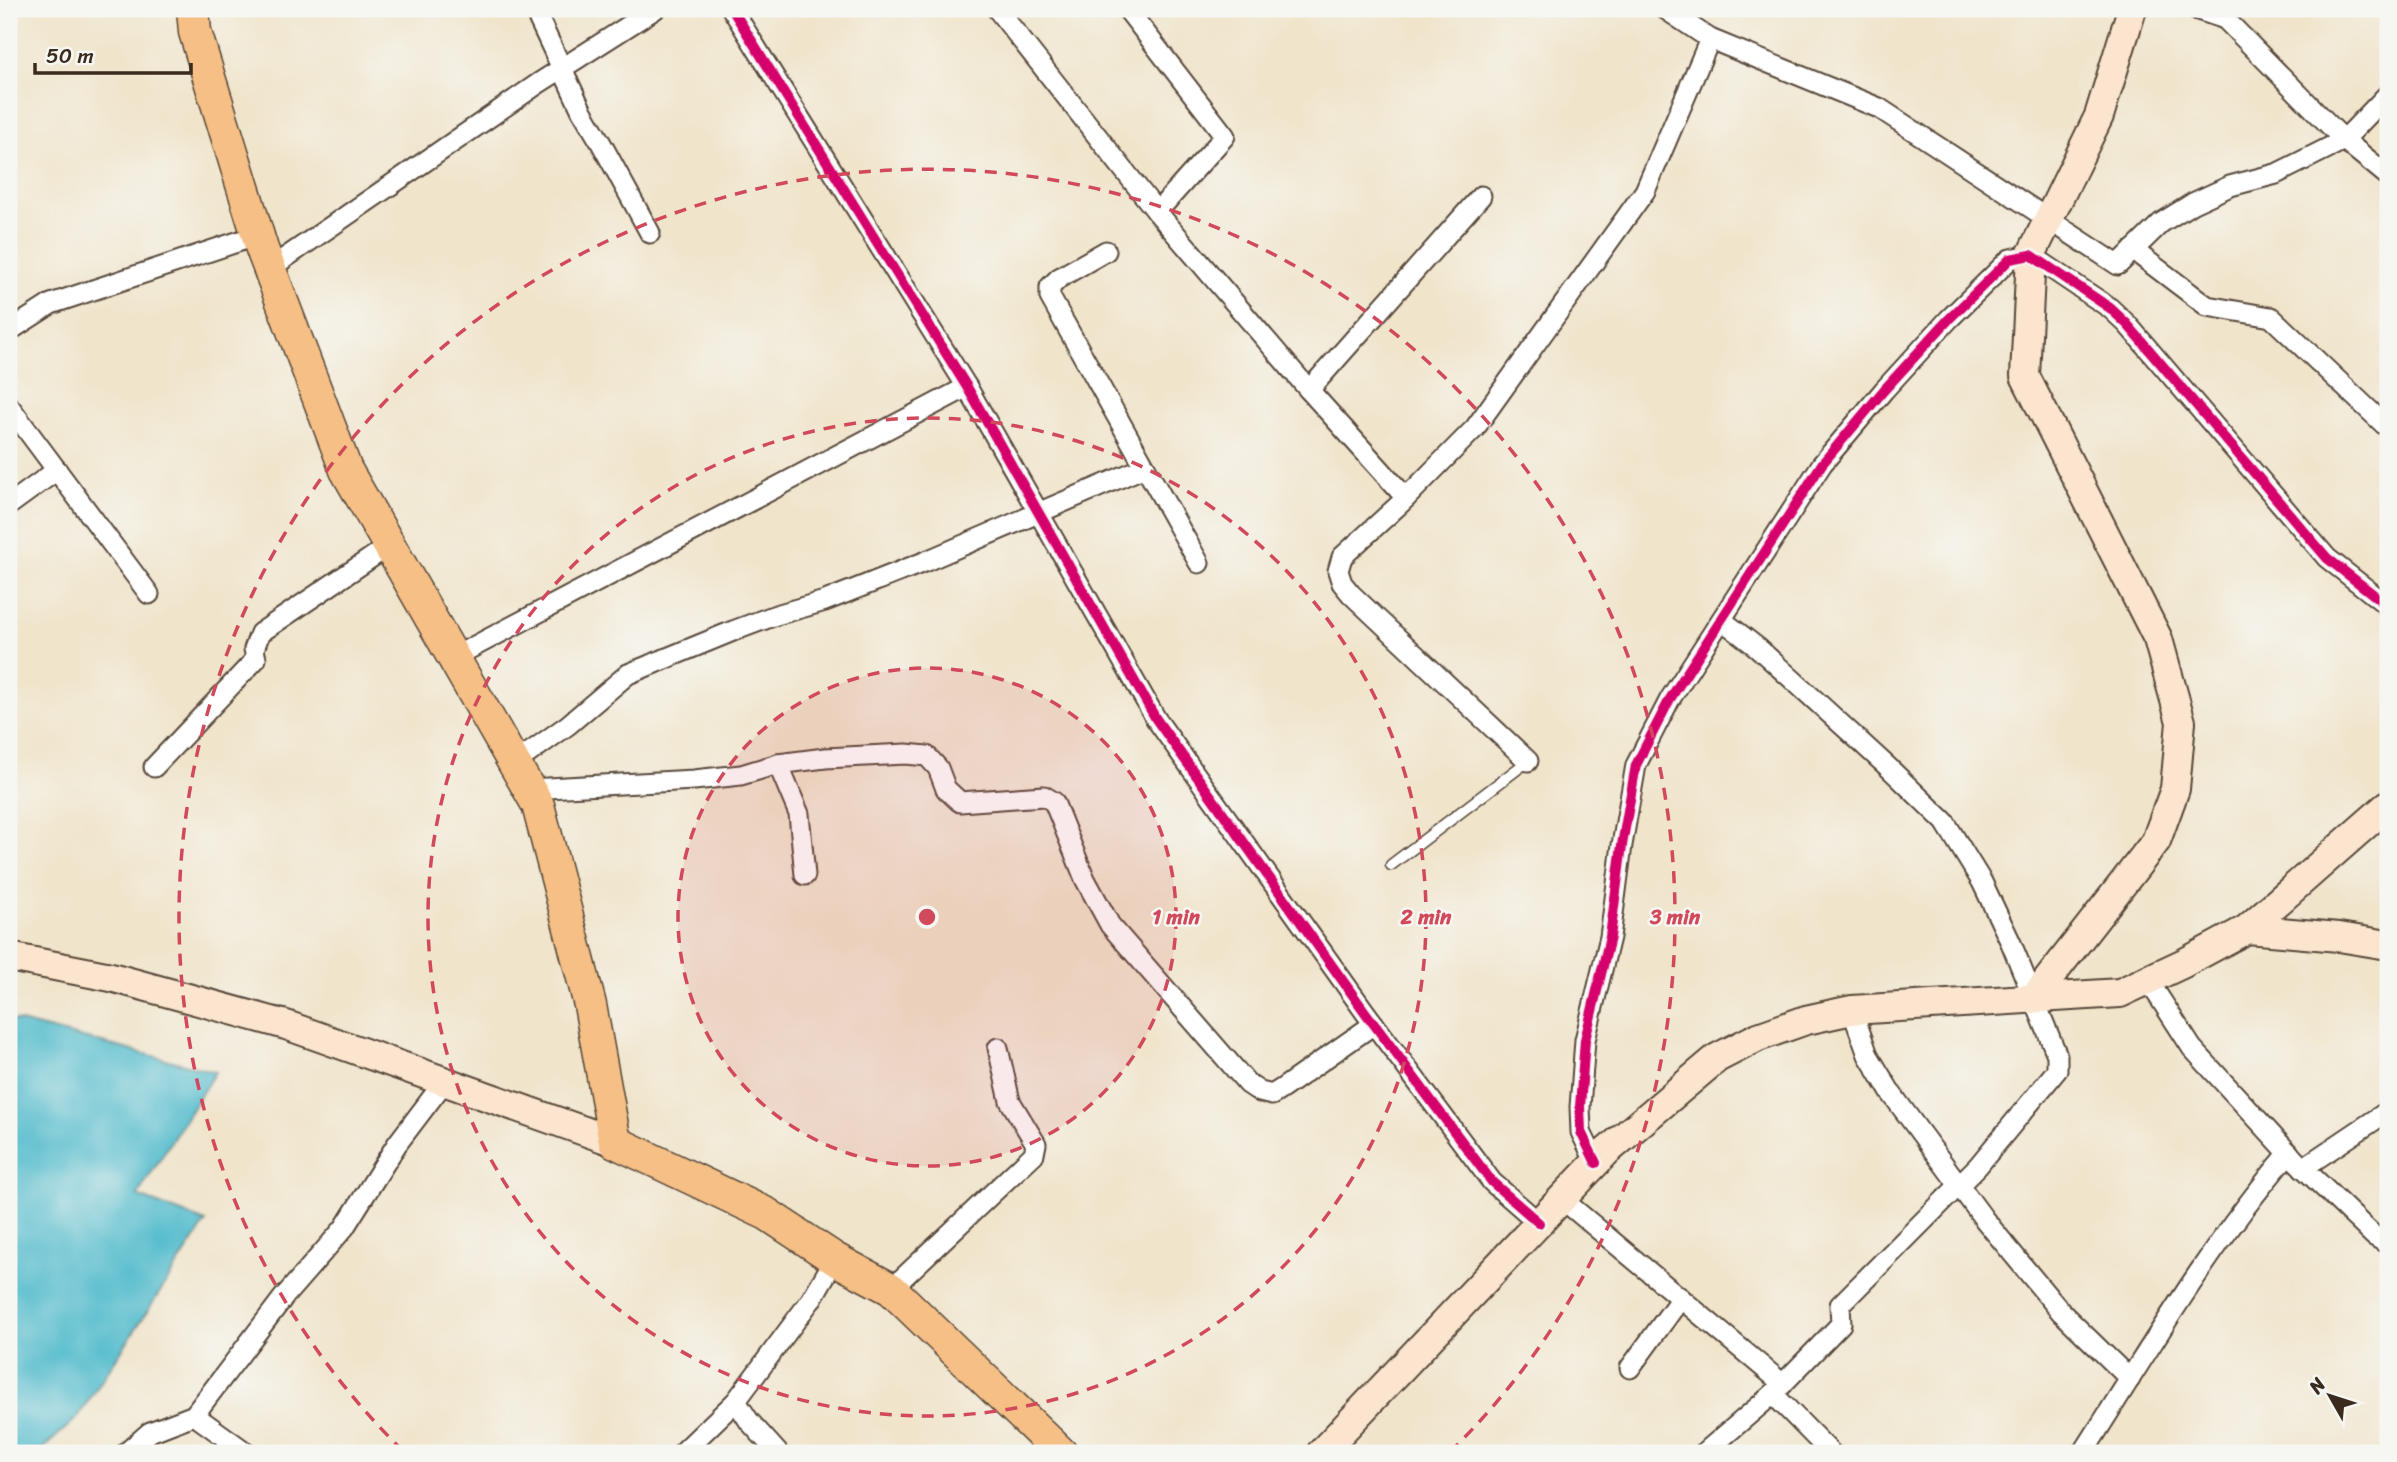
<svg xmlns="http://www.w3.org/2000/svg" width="2397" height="1462" viewBox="0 0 2397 1462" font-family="Sriracha,sans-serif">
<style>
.water{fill:#4eb9cb;stroke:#447274;stroke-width:2}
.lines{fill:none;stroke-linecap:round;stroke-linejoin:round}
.lane-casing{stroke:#564638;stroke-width:13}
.street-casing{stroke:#564638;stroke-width:23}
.secondary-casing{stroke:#564638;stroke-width:32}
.primary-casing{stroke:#564638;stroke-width:35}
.lane{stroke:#fff;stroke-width:10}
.street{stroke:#fff;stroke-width:19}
.secondary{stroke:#fbe5cf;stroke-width:28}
.primary{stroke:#f5bf86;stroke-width:32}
.cycleway-casing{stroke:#f6f6f2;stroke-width:15}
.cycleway{stroke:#d6006c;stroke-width:10}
.ring{fill:none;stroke:#d1495b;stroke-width:3.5;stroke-dasharray:12 9}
.centre{fill:#d1495b;stroke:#f6f6f2;stroke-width:3.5}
.ring-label{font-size:21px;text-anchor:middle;font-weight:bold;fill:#d1495b;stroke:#f6f6f2;stroke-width:5;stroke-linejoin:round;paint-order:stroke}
</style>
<rect width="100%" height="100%" fill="#f6f6f2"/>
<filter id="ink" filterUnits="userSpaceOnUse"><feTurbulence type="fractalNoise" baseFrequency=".0143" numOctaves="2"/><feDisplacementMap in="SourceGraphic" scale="14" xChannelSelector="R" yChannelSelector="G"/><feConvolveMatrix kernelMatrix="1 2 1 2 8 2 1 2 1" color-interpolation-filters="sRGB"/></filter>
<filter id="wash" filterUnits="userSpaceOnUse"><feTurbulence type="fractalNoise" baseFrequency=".00686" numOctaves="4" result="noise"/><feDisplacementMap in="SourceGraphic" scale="28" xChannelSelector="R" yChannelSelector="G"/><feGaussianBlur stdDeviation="1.57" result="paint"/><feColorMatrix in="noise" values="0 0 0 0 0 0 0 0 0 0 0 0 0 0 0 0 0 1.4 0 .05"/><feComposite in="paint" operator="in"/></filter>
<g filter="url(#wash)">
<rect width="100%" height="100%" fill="#f0e4ca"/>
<path class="water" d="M9,1019L215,1072L137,1196L206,1222L77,1418L38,1453H9Z"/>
</g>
<g filter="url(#ink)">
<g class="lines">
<g class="lane-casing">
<path id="lane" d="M1391,865L1528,761"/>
</g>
<g class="street-casing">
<g id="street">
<path d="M534,9L582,111L601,143L650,233"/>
<path d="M732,9L967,387L1156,719L1365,1012L1492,1182L1539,1223"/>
<path d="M997,9L1157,212L1309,390L1406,498"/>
<path d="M1127,9L1225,136L1157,212"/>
<path d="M1665,9L1710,39L1879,108L2118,265L2161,223L2193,203L2230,186L2276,174L2344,140L2388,94"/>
<path d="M2195,9L2225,19L2344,140L2388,176"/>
<path d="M2133,250L2207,306L2271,317L2388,428"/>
<path d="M1106,251L1059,278L1050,287V297L1199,563"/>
<path d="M269,269L539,83L655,9"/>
<path d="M9,331L51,304L258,235"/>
<path d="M1309,390L1481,196"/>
<path d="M9,406L149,594"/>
<path d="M9,505L57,470"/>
<path d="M454,657L967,387"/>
<path d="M1528,761L1351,594L1342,583L1338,571L1342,557L1401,503L1475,428L1645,191L1710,39"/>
<path d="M515,763L568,725L628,674L733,631L776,615L825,601L924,562L1145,467"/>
<path d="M778,764L799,814L805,875"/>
<path d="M154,767L256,659L254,649L260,633L390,545"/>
<path d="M529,789L694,780L741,775L778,764L825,758L906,754L927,756L938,768L946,789L960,802L1044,796L1054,802L1085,879L1110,925L1248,1084L1260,1092L1272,1095L1283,1088L1374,1024"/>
<path d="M2148,980L2192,1048L2294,1159L2374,1236L2388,1244"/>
<path d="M1852,1010L1868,1055L1891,1093L1984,1219L2061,1312L2130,1379"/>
<path d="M1596,1163L1581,1132L1580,1107L1585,1040L1610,937L1622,845L1636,765L1670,699L1822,464L1884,390L1949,319L2010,259L2031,255L2110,308L2127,324L2327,558L2388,606"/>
<path d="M2303,1168L2388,1111"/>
<path d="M1562,1199L1783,1384"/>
<path d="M891,1289L1034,1154L1036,1144L1010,1101L998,1048"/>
<path d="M1630,1368L1681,1298"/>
<path d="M1773,1394L1831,1453"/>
<path d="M194,1415L247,1453"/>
<path d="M126,1453L150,1432L194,1415L283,1298L344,1228L397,1144L444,1082"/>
<path d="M682,1453L736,1401"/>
<path d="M778,1453L749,1421L736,1401L811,1300L835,1259"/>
<path d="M1704,1453L1773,1394L1841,1324L1840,1305L1978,1166L2057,1070V1055L2011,943L1982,882L1945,822L1888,767L1758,648L1722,620"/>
<path d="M2083,1453C2148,1351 2210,1245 2289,1153"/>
</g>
</g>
<g class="secondary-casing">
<g id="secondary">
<path d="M2247,929L2339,937L2388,945"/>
<path d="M9,957L111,977L286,1025L615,1142"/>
<path d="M2033,999L2156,841L2175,789L2181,722L2158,639L2025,376L2031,255L2099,116L2132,9"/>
<path d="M1321,1453L1607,1151L1717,1058L1758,1037L1806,1020L1852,1010L2120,993L2184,963L2247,929L2388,805"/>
</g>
</g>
<g class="primary-casing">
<path id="primary" d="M193,9L195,32L262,249L346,470L538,805L590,1005L615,1142L767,1214L835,1259L891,1289L1061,1453"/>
</g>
<use href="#lane" class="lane"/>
<use href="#street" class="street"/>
<use href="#secondary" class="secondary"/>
<use href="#primary" class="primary"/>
<g class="cycleway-casing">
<g id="cycleway">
<path d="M732,9L967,387L1156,719L1365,1012L1492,1182L1539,1223"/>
<path d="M1596,1163L1581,1132L1580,1107L1585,1040L1610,937L1622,845L1636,765L1670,699L1822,464L1884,390L1949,319L2010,259L2031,255L2110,308L2127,324L2327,558L2388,606"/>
</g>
</g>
<use href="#cycleway" class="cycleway"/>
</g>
</g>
<circle cx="927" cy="917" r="249" fill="#d1495b" fill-opacity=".12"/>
<g class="ring">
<circle cx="927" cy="917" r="249"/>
<circle cx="927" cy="917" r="499"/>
<path d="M403 1451A748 748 0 1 1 1451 1451"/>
</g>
<circle cx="927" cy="917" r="10" class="centre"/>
<g class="ring-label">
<text x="1176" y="924">1 min</text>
<text x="1426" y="924">2 min</text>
<text x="1675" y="924">3 min</text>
</g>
<rect width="2397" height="1462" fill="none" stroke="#f6f6f2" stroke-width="35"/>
<g transform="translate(2330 1396) rotate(309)" stroke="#f6f6f2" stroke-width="5" paint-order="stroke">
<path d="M0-5L12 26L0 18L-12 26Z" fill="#3b2a1e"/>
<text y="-10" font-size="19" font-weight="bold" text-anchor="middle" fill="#3b2a1e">N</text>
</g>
<path d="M35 63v10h156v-10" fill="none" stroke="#3b2a1e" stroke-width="3.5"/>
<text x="46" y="63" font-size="21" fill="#3b2a1e" stroke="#f6f6f2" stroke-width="5" paint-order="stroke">50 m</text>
</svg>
